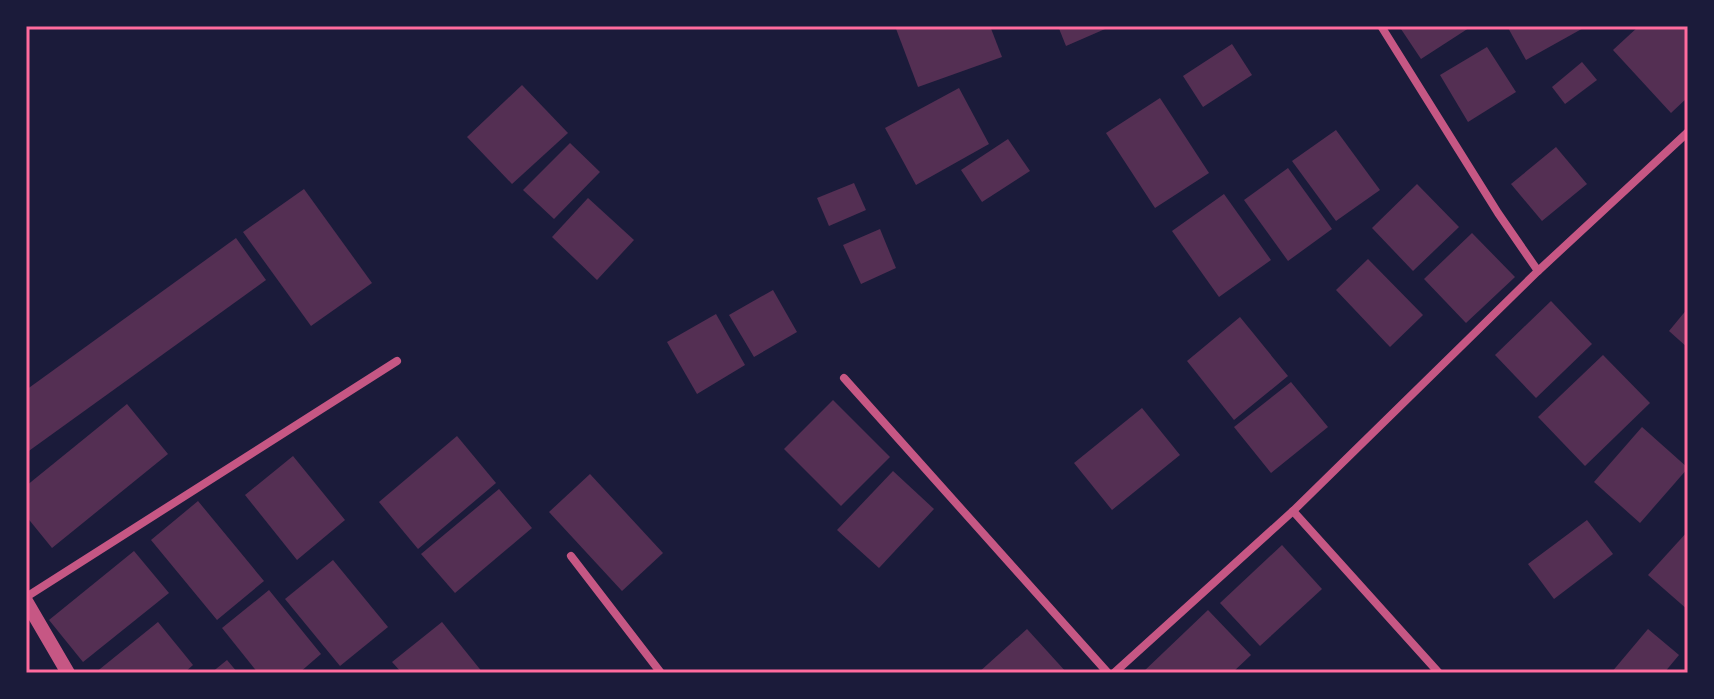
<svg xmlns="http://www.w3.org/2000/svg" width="1714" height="699" viewBox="0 0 1714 699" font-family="Overpass,sans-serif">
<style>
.building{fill:#542f53}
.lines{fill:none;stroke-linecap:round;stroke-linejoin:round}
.minor{stroke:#c65784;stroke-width:8}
.tertiary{stroke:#c65784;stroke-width:14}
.neatline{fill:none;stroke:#ff6b9d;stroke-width:3}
</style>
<rect width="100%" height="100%" fill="#1b1b3a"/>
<g class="building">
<path d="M895,26H990L1002,57L918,87Z"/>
<path d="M1058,26H1112L1066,46Z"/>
<path d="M1399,26H1472L1421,59Z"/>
<path d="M1507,26H1587L1526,60Z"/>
<path d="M1639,26H1688V97L1671,113L1613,50Z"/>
<path d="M1232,44L1252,75L1203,107L1183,76Z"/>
<path d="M1487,47L1516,92L1468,122L1440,75Z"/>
<path d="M1582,62L1597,80L1565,104L1552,87Z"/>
<path d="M522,85L568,133L512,184L467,137Z"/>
<path d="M959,88L989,144L916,185L885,128Z"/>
<path d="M1160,98L1209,173L1155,208L1106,133Z"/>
<path d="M1336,130L1380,190L1336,221L1292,161Z"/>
<path d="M1008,139L1030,171L982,202L961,170Z"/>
<path d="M570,143L600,172L554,219L523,190Z"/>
<path d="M1556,147L1587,184L1542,221L1511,184Z"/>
<path d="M1288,168L1332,229L1288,261L1244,200Z"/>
<path d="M854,183L866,210L829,226L817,198Z"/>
<path d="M1417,184L1459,227L1413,271L1372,228Z"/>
<path d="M304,189L372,283L311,326L243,232Z"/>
<path d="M1224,194L1271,260L1219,297L1172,231Z"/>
<path d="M588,198L634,240L597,280L552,237Z"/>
<path d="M880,229L896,268L861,284L843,245Z"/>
<path d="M1472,233L1515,277L1466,323L1424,279Z"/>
<path d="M236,238L266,280L26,453V390Z"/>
<path d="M1368,259L1423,315L1390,347L1336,290Z"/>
<path d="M773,290L797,332L754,357L729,315Z"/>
<path d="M1551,301L1592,344L1536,398L1495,355Z"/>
<path d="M1688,308V348L1669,331Z"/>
<path d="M716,314L745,365L697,394L667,342Z"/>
<path d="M1240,317L1288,376L1234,420L1187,361Z"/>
<path d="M1603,355L1650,403L1585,466L1538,417Z"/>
<path d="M1291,382L1328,427L1271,473L1234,427Z"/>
<path d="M833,400L890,457L841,506L784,449Z"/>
<path d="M127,404L168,454L52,548L26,516V486Z"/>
<path d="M1142,408L1180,455L1112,510L1074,463Z"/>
<path d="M1642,427L1688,468L1640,523L1594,482Z"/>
<path d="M457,436L496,483L418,549L379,502Z"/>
<path d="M293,456L345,520L297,560L245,495Z"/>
<path d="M893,471L934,509L879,568L837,530Z"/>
<path d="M590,474L663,553L622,591L549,512Z"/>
<path d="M499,489L532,528L455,593L421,554Z"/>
<path d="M198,501L264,581L217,620L151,540Z"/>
<path d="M1587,520L1613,554L1554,599L1528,564Z"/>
<path d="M1688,531V610L1648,575Z"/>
<path d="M1282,545L1322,589L1260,646L1220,603Z"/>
<path d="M134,551L169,593L83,662L49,620Z"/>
<path d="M333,560L388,627L340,666L285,599Z"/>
<path d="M269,590L321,654L299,673H258L222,628Z"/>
<path d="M1208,610L1251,655L1232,673H1142Z"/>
<path d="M158,622L193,665L184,673H95Z"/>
<path d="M442,622L483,673H402L392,662Z"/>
<path d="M1027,629L1067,673H978Z"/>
<path d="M1648,629L1679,655L1664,673H1611Z"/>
<path d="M227,660L238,673H211Z"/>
</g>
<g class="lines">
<g class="minor">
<path d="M1381,26L1498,213L1538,271L1688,132"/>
<path d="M844,378L1108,673"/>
<path d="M1293,511L1439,673"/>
<path d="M571,556L661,673"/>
<path d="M26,597L397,361"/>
<path d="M1114,673L1293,511L1538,271"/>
</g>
<path class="tertiary" d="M26,601L68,673"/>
</g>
<rect width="1714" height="699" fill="none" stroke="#1b1b3a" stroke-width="56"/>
<rect x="28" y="28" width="1658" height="643" class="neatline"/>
</svg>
